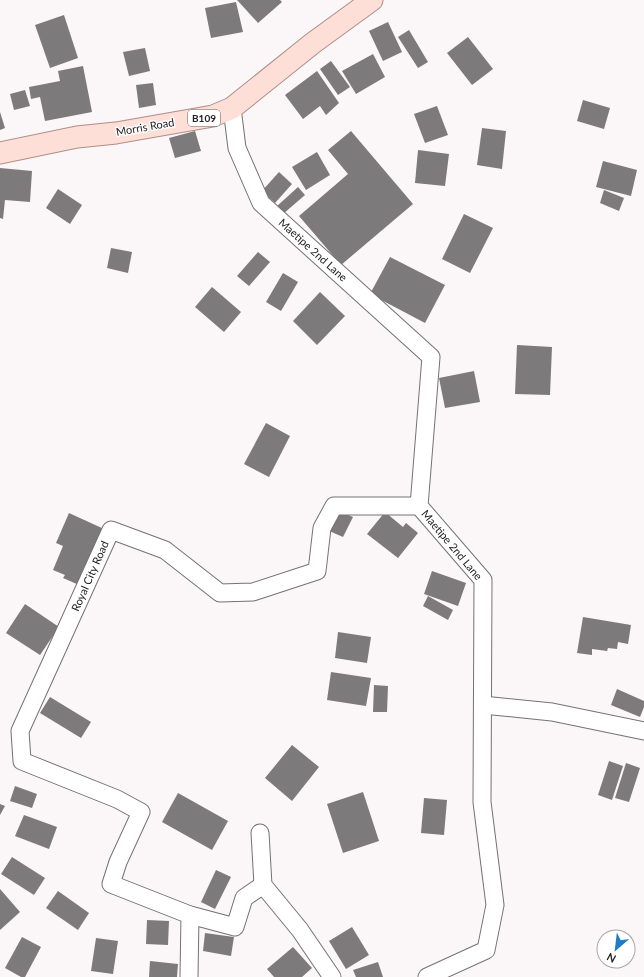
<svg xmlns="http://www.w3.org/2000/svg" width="644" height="977" viewBox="0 0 644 977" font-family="Lato,sans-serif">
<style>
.building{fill:#7d7a7b}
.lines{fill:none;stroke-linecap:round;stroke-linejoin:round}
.minor-casing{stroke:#757272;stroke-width:19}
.major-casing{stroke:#af8e87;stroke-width:23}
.minor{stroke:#fff;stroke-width:17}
.major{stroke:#fddfd8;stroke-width:21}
.labels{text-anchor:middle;stroke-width:3;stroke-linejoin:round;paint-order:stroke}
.shield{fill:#fff;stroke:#656464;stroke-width:1}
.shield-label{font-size:10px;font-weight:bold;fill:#232121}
.street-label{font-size:11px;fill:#232121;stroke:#fff}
</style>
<rect width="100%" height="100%" fill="#fbf6f7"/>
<g class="building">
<path d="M237,0H280L282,2L258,23Z"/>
<path d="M236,2L243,32L211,38L205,8Z"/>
<path d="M64,15L78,58L50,68L35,25Z"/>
<path d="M388,22L402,52L383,61L369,31Z"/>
<path d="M409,30L428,62L418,68L398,37Z"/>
<path d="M468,37L493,69L472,85L447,53Z"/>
<path d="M145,48L150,71L129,76L123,52Z"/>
<path d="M373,54L385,77L356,94L342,71Z"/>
<path d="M331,61L350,87L338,95L320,69Z"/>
<path d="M83,66L92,112L45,121L40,97L31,99L29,87L60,81L58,71Z"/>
<path d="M317,71L339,103L326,115L320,106L303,119L285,95Z"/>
<path d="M153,83L156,105L139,108L136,85Z"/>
<path d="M25,90L30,106L14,110L10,94Z"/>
<path d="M583,100L610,108L604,129L577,121Z"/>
<path d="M437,106L448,135L425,143L414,114Z"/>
<path d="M0,112L5,128L0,130Z"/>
<path d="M482,128L506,131L502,169L477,165Z"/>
<path d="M195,131L201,151L175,158L169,138Z"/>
<path d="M351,131L413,204L341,265L299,216L348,174L328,150Z"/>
<path d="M418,150L449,154L445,186L415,183Z"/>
<path d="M317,152L330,175L306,190L292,167Z"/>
<path d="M603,161L637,170L631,196L596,187Z"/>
<path d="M0,168L32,171L30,202L5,200L3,219L0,218Z"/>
<path d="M279,172L292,184L275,203L262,191Z"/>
<path d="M298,187L305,195L283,214L276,207Z"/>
<path d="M58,189L82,205L70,224L46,208Z"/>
<path d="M604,190L624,198L619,211L600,203Z"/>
<path d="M464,214L493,228L470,273L442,259Z"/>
<path d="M111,248L132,252L128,273L107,268Z"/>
<path d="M258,252L270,262L249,286L237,276Z"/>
<path d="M390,257L445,285L425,323L370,294Z"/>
<path d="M283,273L298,282L281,311L266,302Z"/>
<path d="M212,287L241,312L224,332L195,307Z"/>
<path d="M320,292L345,316L317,345L293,321Z"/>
<path d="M517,345L552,347L550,395L515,394Z"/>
<path d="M474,371L480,402L445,408L439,378Z"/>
<path d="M266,423L290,436L269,477L244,464Z"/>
<path d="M336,510L353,517L343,537L327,530Z"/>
<path d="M385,512L403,527L406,523L418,533L398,558L367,534Z"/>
<path d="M69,513L104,529L79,585L63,578L65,575L53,570L63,546L56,543Z"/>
<path d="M432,571L466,583L458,606L424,594Z"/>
<path d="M428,596L453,610L448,620L423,606Z"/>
<path d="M25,604L59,627L40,655L6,633Z"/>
<path d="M583,617L631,625L628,644L618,642L617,649L608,648L607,651L592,649V655L577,653Z"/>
<path d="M338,632L371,637L367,663L335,658Z"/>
<path d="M331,672L371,678L366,706L327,700Z"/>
<path d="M374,685L388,686L387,712H373Z"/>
<path d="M617,689L644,701V707L640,717L611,705Z"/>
<path d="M50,697L91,722L81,738L40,713Z"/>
<path d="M292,745L319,767L292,801L265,778Z"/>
<path d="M609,761L623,766L612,800L598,795Z"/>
<path d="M626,763L640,768L629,802L615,798Z"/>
<path d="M15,786L37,794L32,808L10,801Z"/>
<path d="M363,792L379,841L343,853L327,804Z"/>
<path d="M178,793L228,821L212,850L162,822Z"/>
<path d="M424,798L447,800L444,835L421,833Z"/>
<path d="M0,804L5,806L0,815Z"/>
<path d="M24,815L57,827L49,849L15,836Z"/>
<path d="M12,857L45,878L34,895L1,874Z"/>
<path d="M216,870L231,877L215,909L201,902Z"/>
<path d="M0,889L20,912L0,930Z"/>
<path d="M58,891L89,913L78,930L46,908Z"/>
<path d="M147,920L169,921L168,945L146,944Z"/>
<path d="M352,927L369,955L346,969L329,941Z"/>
<path d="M205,933L234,937L231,956L203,951Z"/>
<path d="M22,937L41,947L25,977H21L5,968Z"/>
<path d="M96,938L118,941L113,974L91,971Z"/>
<path d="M293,947L312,968L302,977H274L267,969Z"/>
<path d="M150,961L178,964L177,977H149Z"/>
<path d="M378,962L383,977H356L353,970Z"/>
</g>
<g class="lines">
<g class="minor-casing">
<g id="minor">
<path d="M232,108L237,148L261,203L431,357L419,506L483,580L482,802L495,905L486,950L427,977"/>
<path d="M483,705L552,712L644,731"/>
<path d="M260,833L263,885L300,930L332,977"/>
<path d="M190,915L235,927L244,898L263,885"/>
<path d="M189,977L190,915L111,884L118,862L141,812L117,799L22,761L20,731L111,530L165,550L220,593L253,592L317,571L322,528L334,506H419"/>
</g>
</g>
<g class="major-casing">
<path id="major" d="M0,153L77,137L116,133L213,116L232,108L313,43L372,0"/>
</g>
<use href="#minor" class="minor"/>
<use href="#major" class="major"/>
</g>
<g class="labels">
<rect class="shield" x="188" y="110" width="32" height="16" rx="3"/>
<g class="shield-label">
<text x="204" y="122">B109</text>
</g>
<g class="street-label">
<text transform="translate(145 127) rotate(-10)" y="4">Morris Road</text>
<text transform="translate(313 250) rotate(42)" y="4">Maetipe 2nd Lane</text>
<text transform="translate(452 545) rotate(50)" y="4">Maetipe 2nd Lane</text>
<text transform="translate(90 576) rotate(-66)" y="4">Royal City Road</text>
</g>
</g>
<g transform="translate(616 949) rotate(208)"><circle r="19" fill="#ffffff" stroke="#a7a6a6"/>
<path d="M0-3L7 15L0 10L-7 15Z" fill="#1e7cc9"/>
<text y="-6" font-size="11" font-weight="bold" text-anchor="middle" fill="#232121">N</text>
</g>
</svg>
